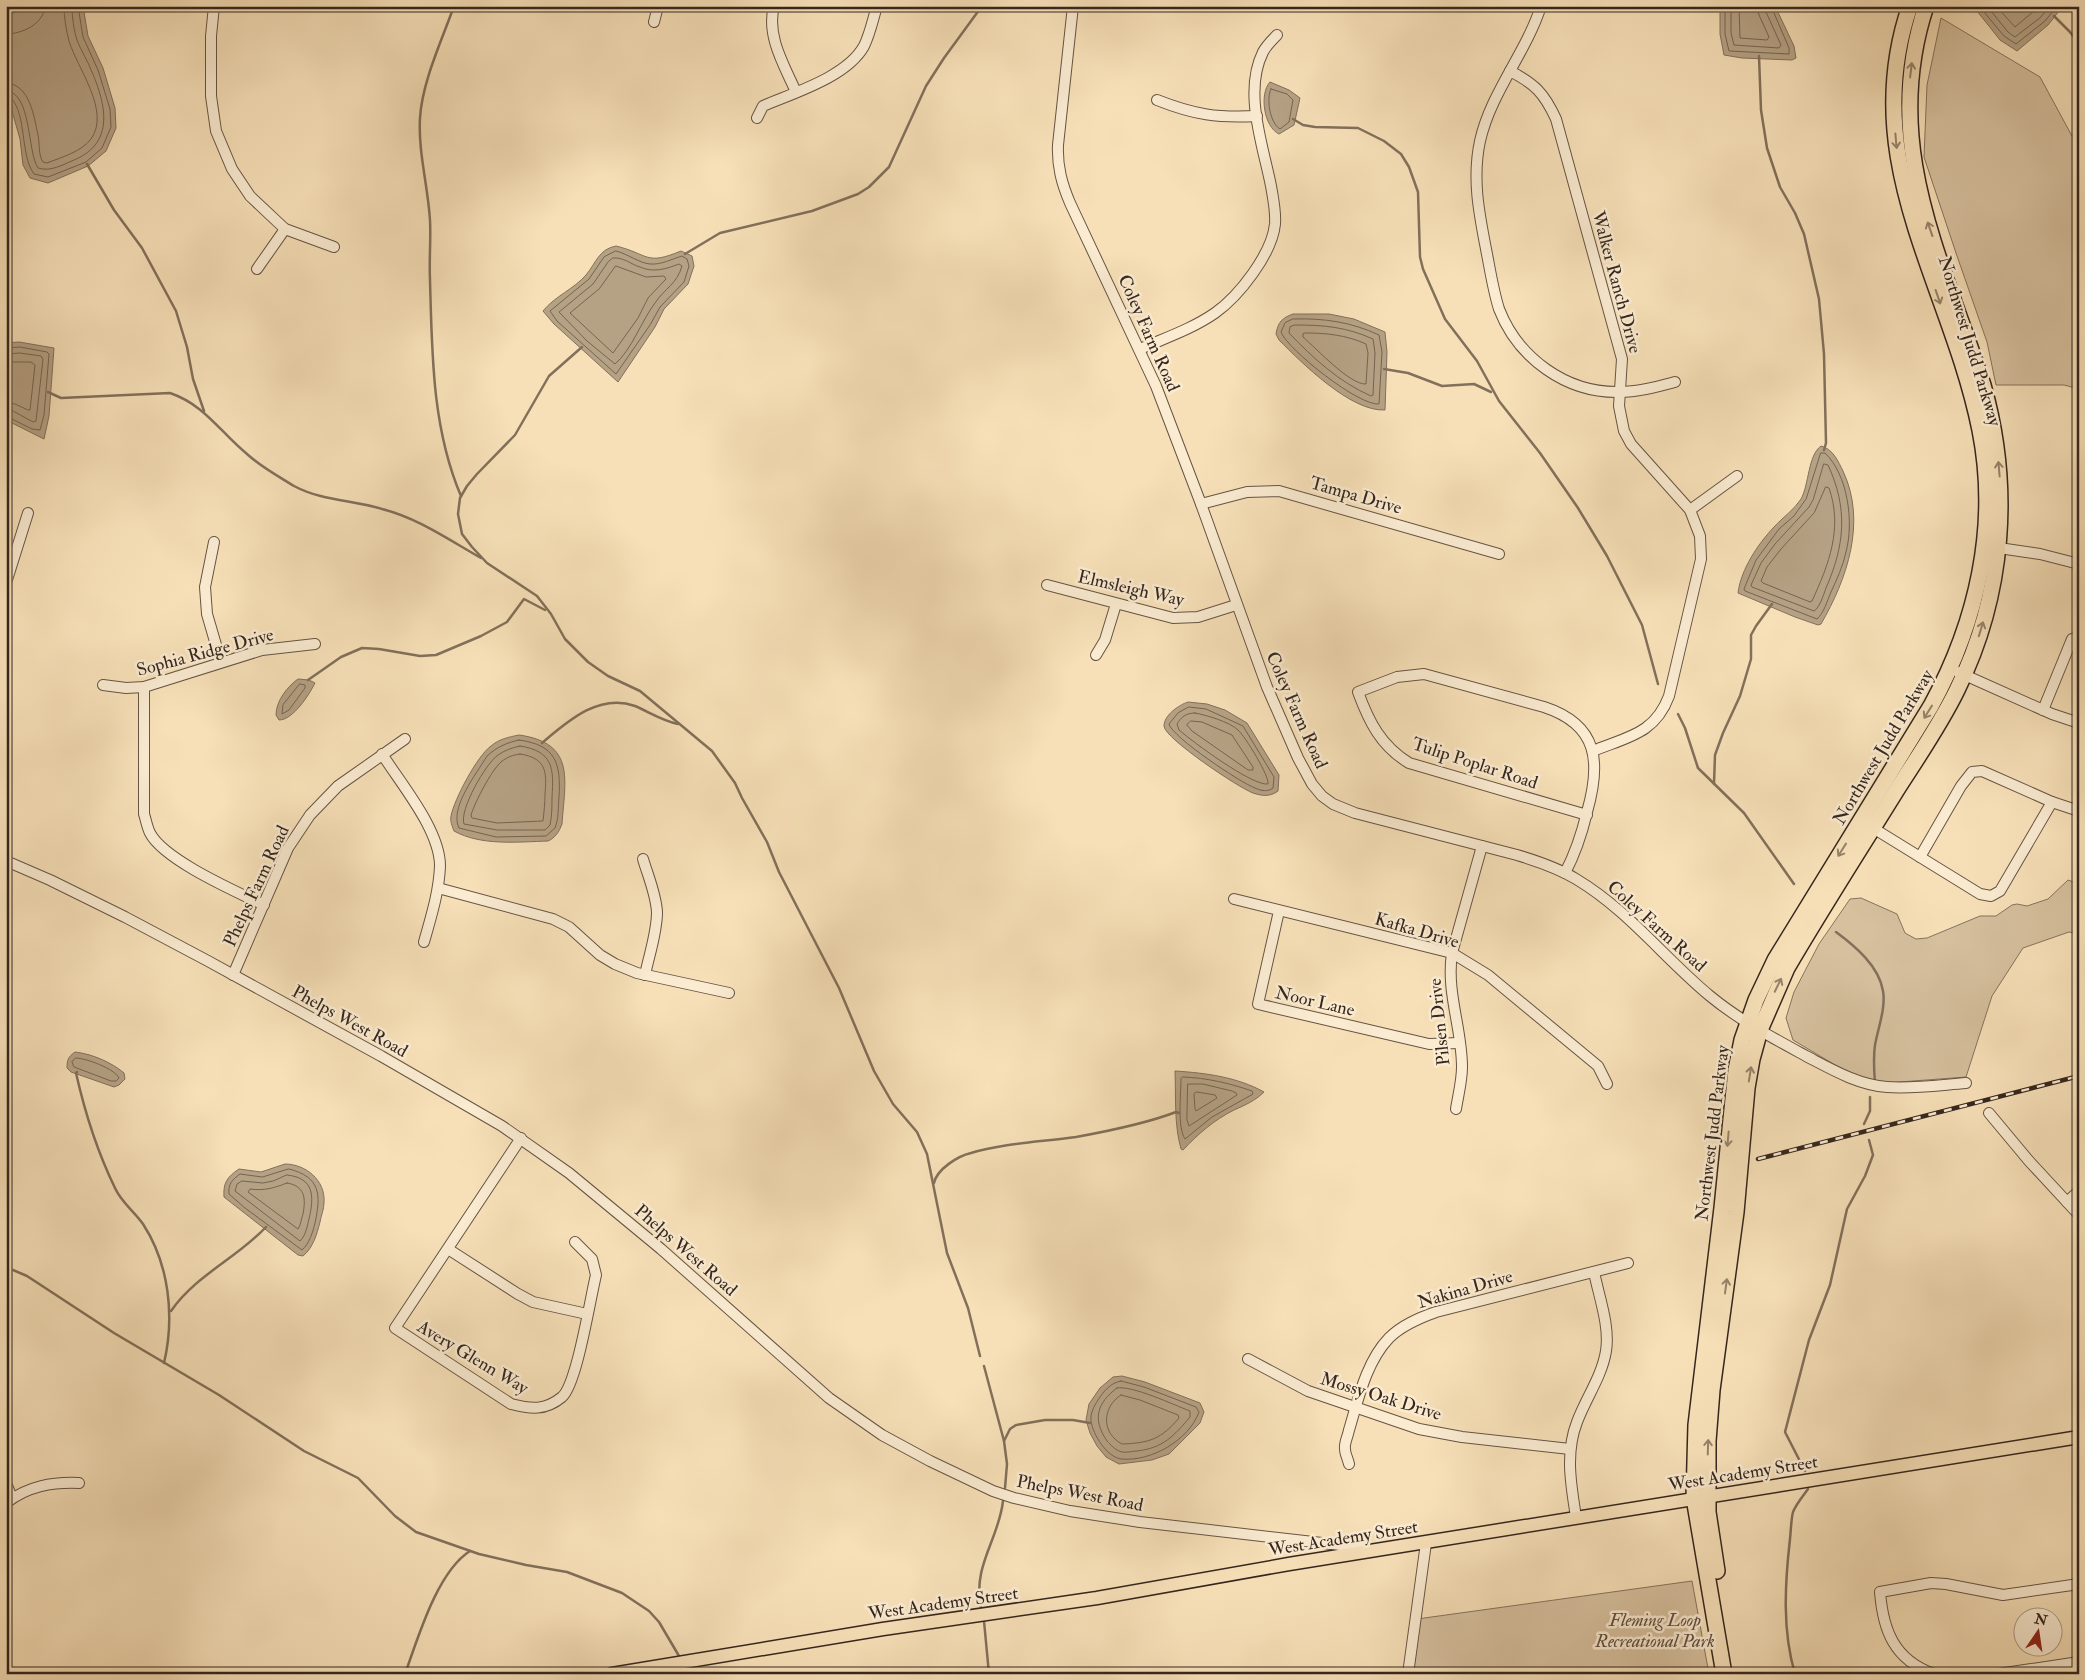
<svg xmlns="http://www.w3.org/2000/svg" width="2085" height="1680" viewBox="0 0 2085 1680" font-family="'IM FELL Double Pica',serif">
<style>
.green{fill:#d6c09e;stroke:#86735e}
.water{fill:#b5a184;stroke:#82705b}
.lines{fill:none;stroke-linecap:round;stroke-linejoin:round}
.shore{stroke:#756451;stroke-width:1}
.stream{stroke:#82705b;stroke-width:2.5}
.minor-casing{stroke:#665444;stroke-width:12}
.major-casing{stroke:#35261e;stroke-width:15}
.highway-casing{stroke:#35261e;stroke-width:18}
.minor{stroke:#faebd1;stroke-width:10}
.major{stroke:#f7e0b8;stroke-width:12}
.highway{stroke:#f7e0b8;stroke-width:15}
.rail-casing{stroke:#35261e;stroke-width:4.5}
.rail{stroke:#faebd1;stroke-width:2.5;stroke-dasharray:8;stroke-linecap:butt}
.oneway{stroke:#96836b}
.labels{text-anchor:middle;stroke-width:5;stroke-linejoin:round;paint-order:stroke}
.street-label{font-size:18px;fill:#35261e;stroke:#faebd1}
.park-label{font-size:18px;font-style:italic;fill:#5d4c3e;stroke:#faebd1}
</style>
<rect width="100%" height="100%" fill="#f7e0b8"/>
<filter id="stains"><feTurbulence type="fractalNoise" baseFrequency=".004" numOctaves="4"/><feColorMatrix values="0 0 0 0 .2 0 0 0 0 .09 0 0 0 0 .02 0 0 0 .5 -.17"/></filter>
<radialGradient id="worn" r=".72"><stop offset=".6" stop-color="#630" stop-opacity="0"/><stop offset="1" stop-color="#630" stop-opacity=".3"/></radialGradient>
<g class="green">
<path d="M1941,18L2040,77L2072,136L2079,137V389L2064,385H1996L1987,342L1956,253L1924,157L1927,85Z"/>
<path d="M2068,880L2079,884V934L2069,932L2023,948L1992,996L1966,1077L1886,1083L1862,1081L1793,1040L1786,1018L1794,992L1819,944L1850,899L1861,898L1897,914L1905,933L1916,939L1927,938L1980,916H1996L2012,905L2017,904L2027,906L2048,899Z"/>
<path d="M1692,1581L1709,1674H1406L1417,1619Z"/>
</g>
<g class="water">
<path d="M32,6H83L88,36L103,68L115,108L116,128L106,151L88,166L48,183L30,178L23,165L20,139L10,104L6,99V16Z"/>
<path d="M1720,6H1775L1794,46L1796,58L1792,60L1742,58L1724,55L1720,34Z"/>
<path d="M1973,6H2063L2048,25L2017,51L2000,40Z"/>
<path d="M1270,82L1289,90L1300,98L1294,125L1279,134C1264,127 1259,94 1270,82Z"/>
<path d="M616,246C649,254 645,266 681,251L692,256L694,266L688,284L664,309L655,327L618,382L554,324L543,311C555,296 574,289 586,275C596,263 599,249 616,246Z"/>
<path d="M1293,314H1329L1354,319L1385,332L1387,352L1385,410C1351,412 1302,363 1279,340L1276,334C1278,322 1282,318 1293,314Z"/>
<path d="M19,342L54,348L49,416L44,439L6,420V343Z"/>
<path d="M1821,446C1833,449 1838,461 1843,471C1867,522 1847,579 1821,624L1818,625L1795,617L1738,593C1741,569 1758,544 1774,527C1783,517 1794,510 1801,499C1809,485 1808,455 1821,446Z"/>
<path d="M298,679L309,680L315,683C309,695 293,720 279,720L276,715C276,701 287,687 298,679Z"/>
<path d="M1188,702L1207,704L1225,710L1247,723L1279,775L1278,791C1270,797 1262,796 1253,793C1239,788 1164,738 1164,726C1164,715 1179,705 1188,702Z"/>
<path d="M519,735C576,743 565,780 562,824C559,832 555,838 548,841C518,842 481,846 454,831C452,826 450,821 451,816C454,800 477,756 491,746C499,739 509,737 519,735Z"/>
<path d="M75,1052C92,1054 111,1062 124,1073L125,1079L119,1085L114,1087L71,1072L67,1068C67,1060 68,1057 75,1052Z"/>
<path d="M1175,1071C1206,1073 1237,1077 1264,1092C1255,1101 1245,1105 1234,1110C1214,1120 1198,1134 1183,1150L1181,1149C1174,1124 1176,1098 1175,1071Z"/>
<path d="M285,1164C305,1164 326,1180 324,1203C324,1209 321,1216 320,1222C317,1234 313,1248 303,1256L298,1255L224,1197C223,1183 227,1177 239,1169L261,1172Z"/>
<path d="M1122,1376L1145,1382L1200,1403L1204,1412L1200,1423L1169,1454L1152,1460L1119,1464L1106,1457L1097,1446L1090,1433L1086,1420L1089,1404L1100,1388L1113,1377Z"/>
<path d="M1140,1668L1176,1674H1137Z"/>
</g>
<g class="lines">
<g class="shore">
<path d="M1725,6V34L1729,51L1789,54V48L1771,6"/>
<path d="M1731,6V33L1734,45L1779,48L1781,45L1766,12L1765,6"/>
<path d="M1739,6L1740,38L1767,40L1769,37L1759,15L1757,6"/>
<path d="M1979,6L2004,36L2016,44L2045,21L2057,6"/>
<path d="M1987,6L2008,32L2015,37L2041,17L2049,6"/>
<path d="M1996,6L2015,27L2040,6"/>
<path d="M6,34C22,34 44,24 45,6"/>
<path d="M6,83C30,84 34,117 38,135C40,144 38,155 43,162L47,163C62,157 81,152 91,139C111,111 77,68 69,41C66,30 64,17 64,6"/>
<path d="M1271,89L1287,94L1293,100L1289,122L1280,129C1270,123 1266,99 1271,89Z"/>
<path d="M6,91C32,92 27,152 38,168C51,172 62,165 74,160C115,143 106,105 92,72C88,61 81,51 77,40C74,31 72,17 72,6"/>
<path d="M6,97L11,98C27,115 20,155 34,174L48,177L86,162L102,148L111,127L110,109L98,70L83,37L78,6"/>
<path d="M616,251C628,254 639,263 650,264C661,265 672,259 682,256L687,259L689,266L684,282L660,307L650,325L616,374L557,321L550,311L589,279L604,257Z"/>
<path d="M613,258C624,257 630,264 640,267C653,273 666,269 679,264L682,266C677,284 665,288 655,303C642,320 631,351 615,364L587,341L559,312L593,284L608,262Z"/>
<path d="M616,266L646,277L664,276L666,279L648,298L638,318L613,353L570,313L599,289Z"/>
<path d="M1293,319C1324,318 1351,322 1379,335L1382,352L1379,404C1359,406 1288,350 1281,332L1285,323Z"/>
<path d="M1295,325C1325,325 1346,327 1373,339L1375,353L1373,395L1371,396C1339,382 1313,358 1289,333L1290,327Z"/>
<path d="M1305,333C1327,333 1346,335 1366,344L1368,353L1366,384C1350,385 1316,348 1303,337V334Z"/>
<path d="M6,348L20,347L47,352L49,354L44,415L40,430L32,429L6,416"/>
<path d="M6,354L20,353L41,356L43,359L36,421L33,422L13,411L6,410"/>
<path d="M6,362H31L35,365L30,410H28L15,404L6,402"/>
<path d="M1821,453H1825C1848,475 1854,522 1846,552C1843,566 1837,579 1831,592C1827,601 1824,613 1817,619L1745,591L1744,589L1756,560L1779,529L1794,516L1806,499Z"/>
<path d="M1824,464L1828,465C1848,508 1845,545 1826,588C1823,596 1820,607 1814,611L1752,587L1751,585L1761,563L1775,544L1809,507L1813,500Z"/>
<path d="M1826,487L1829,488C1843,528 1829,564 1812,601L1810,602L1763,583L1761,581L1767,567L1781,549L1814,513Z"/>
<path d="M300,684L305,685V688L289,710L282,714L283,705Z"/>
<path d="M1189,707L1206,709L1243,726L1274,777L1273,788C1268,792 1261,791 1255,788C1241,783 1172,737 1169,724L1178,713Z"/>
<path d="M1195,713C1206,715 1230,722 1238,730C1245,736 1270,777 1268,784C1252,786 1193,742 1179,730L1177,724C1181,717 1186,713 1195,713Z"/>
<path d="M1191,721L1202,722L1232,735L1253,767V770H1248L1192,731L1187,725Z"/>
<path d="M519,740C556,745 561,763 559,797C558,807 559,818 555,828L546,836L496,837L459,828C449,808 477,773 487,756C497,747 506,743 519,740Z"/>
<path d="M520,746C553,751 554,768 552,797C552,806 552,816 550,825L545,830H497L464,824C459,810 486,763 498,755C505,750 512,748 520,746Z"/>
<path d="M520,754C546,758 547,771 545,794C545,803 544,812 543,821L497,823L472,818L471,815C475,802 491,771 501,762C507,757 513,755 520,754Z"/>
<path d="M76,1058C86,1058 115,1069 119,1078L116,1081H111L74,1067L72,1062Z"/>
<path d="M1183,1077C1207,1078 1229,1083 1252,1091L1253,1094L1212,1117L1185,1139C1177,1127 1181,1094 1181,1079Z"/>
<path d="M1188,1084H1203L1232,1091L1236,1093L1237,1095L1189,1126L1187,1120Z"/>
<path d="M1197,1092L1215,1095L1217,1098L1196,1111L1195,1109L1194,1094Z"/>
<path d="M289,1169C321,1177 321,1195 315,1223C313,1232 309,1244 302,1250L245,1208L229,1194C228,1184 232,1180 240,1174L262,1177Z"/>
<path d="M287,1175C315,1178 314,1197 309,1219C307,1227 306,1235 300,1241L235,1191L237,1184L242,1181L263,1183L273,1181Z"/>
<path d="M287,1183C305,1186 306,1198 303,1214C301,1219 301,1225 298,1229L248,1192L250,1189C264,1191 274,1188 287,1183Z"/>
<path d="M1121,1381L1144,1387L1196,1407L1199,1412C1189,1440 1151,1462 1121,1459C1107,1457 1093,1435 1091,1421C1090,1414 1094,1406 1098,1400C1104,1391 1110,1383 1121,1381Z"/>
<path d="M1117,1388C1132,1385 1174,1405 1190,1411V1417C1174,1436 1163,1448 1137,1451C1133,1451 1126,1453 1122,1452C1116,1451 1111,1445 1107,1441C1092,1419 1097,1403 1117,1388Z"/>
<path d="M1121,1395L1140,1400L1178,1415L1179,1418C1161,1439 1150,1443 1122,1444C1101,1433 1102,1407 1121,1395Z"/>
</g>
<g class="stream">
<path d="M454,6C442,40 422,82 420,118C418,152 428,186 430,220C431,240 429,260 430,280C432,353 432,428 461,496"/>
<path d="M2054,16L2070,32L2079,44"/>
<path d="M1759,56L1761,110L1767,148L1780,187L1795,213L1804,234L1819,299L1824,354L1826,443L1824,450"/>
<path d="M1293,119L1303,125L1315,127L1358,128L1384,141L1401,154L1409,167L1418,192L1420,257L1423,269L1445,319L1477,361L1499,401L1540,453L1578,508L1607,556L1642,625L1658,684"/>
<path d="M87,164L114,210L142,248L176,311L187,347L193,379L204,411"/>
<path d="M685,254L720,233L812,211L858,194L869,187L889,167L926,86L944,58L982,6"/>
<path d="M582,347L549,376L515,435L477,474L467,486L460,498L458,514L462,534L472,547L487,563L537,596L551,614L565,639L588,662L608,676L640,691L712,751L735,783L742,798L767,842L779,872L839,988L874,1071L893,1104L917,1132L927,1154L947,1253L968,1308L980,1356"/>
<path d="M1384,369L1408,373L1442,386L1474,384L1491,392"/>
<path d="M48,392L61,398L170,393C205,405 220,432 247,454C261,467 278,476 294,486C322,501 353,500 382,509C418,518 449,540 481,558"/>
<path d="M308,680L341,657L362,648L379,649L420,656L436,655L481,636L507,622L524,599L545,610"/>
<path d="M1678,714L1685,728L1698,768L1744,813L1794,884"/>
<path d="M542,743C568,721 599,693 635,706C649,712 663,721 678,724"/>
<path d="M1714,784L1715,755L1723,733L1740,696L1751,659V635L1756,626L1772,604"/>
<path d="M1836,932C1855,946 1879,966 1883,991C1886,1008 1878,1028 1875,1045C1873,1058 1874,1070 1875,1083"/>
<path d="M77,1072L76,1073C85,1113 97,1151 115,1188C121,1202 134,1211 143,1224C169,1264 175,1316 164,1363"/>
<path d="M1864,1124L1870,1111V1097"/>
<path d="M934,1183C937,1169 958,1156 971,1153C1005,1143 1041,1142 1076,1137C1109,1131 1145,1124 1176,1112L1179,1113"/>
<path d="M6,1267L27,1276L114,1333L219,1395L304,1451L358,1478L395,1516L416,1532L479,1554L526,1565L567,1572L622,1593L649,1611L659,1622L679,1656"/>
<path d="M171,1311C196,1275 237,1258 266,1227"/>
<path d="M984,1366L1004,1441L1007,1464L1005,1488"/>
<path d="M1004,1441L1010,1429L1016,1425L1045,1420H1073L1090,1423"/>
<path d="M1805,1471L1785,1432L1809,1340L1830,1285L1847,1209L1865,1176L1873,1155L1869,1140"/>
<path d="M981,1608C972,1566 999,1539 1003,1501"/>
<path d="M984,1621L989,1674"/>
<path d="M685,1668L687,1674"/>
<path d="M405,1674C418,1638 437,1572 470,1551"/>
<path d="M1795,1674C1782,1630 1785,1583 1790,1539C1791,1530 1791,1520 1793,1512C1796,1504 1803,1496 1808,1489"/>
</g>
<g class="minor-casing">
<g id="minor">
<path d="M214,6L211,36V96L216,131L232,169L250,196L285,229L334,247"/>
<path d="M774,6C766,36 784,65 796,92"/>
<path d="M1073,6L1058,145C1057,167 1062,184 1070,203L1156,386L1201,504L1267,687L1298,758L1312,784L1322,796L1333,804L1355,813L1517,855C1537,861 1558,868 1576,879C1628,910 1664,958 1710,996C1739,1020 1773,1038 1806,1056C1831,1069 1858,1085 1887,1087C1912,1089 1940,1085 1966,1083"/>
<path d="M1541,6C1526,53 1491,92 1480,141C1472,178 1479,213 1486,249C1490,269 1493,290 1499,309C1518,358 1566,393 1619,392C1638,392 1656,387 1675,382"/>
<path d="M654,22L658,6"/>
<path d="M1510,71C1535,84 1544,93 1556,119L1622,359L1619,406L1624,431L1631,444L1690,510L1700,536L1701,559L1669,696C1655,734 1627,737 1593,751"/>
<path d="M1157,100C1195,115 1217,118 1257,116"/>
<path d="M757,118L763,106C793,93 847,77 864,46C870,34 873,19 877,6"/>
<path d="M257,269L285,229"/>
<path d="M1140,349C1165,338 1192,329 1215,313C1239,296 1272,254 1275,224C1276,211 1273,198 1271,186C1263,145 1243,92 1263,52C1266,46 1272,40 1277,35"/>
<path d="M1201,504L1247,492L1279,491L1499,554"/>
<path d="M1690,510L1737,476"/>
<path d="M214,542L205,587L207,614L221,662"/>
<path d="M1999,548L2040,554L2079,564"/>
<path d="M6,583L28,513"/>
<path d="M1047,585L1173,618L1198,617L1236,605"/>
<path d="M1096,655L1105,640L1116,604"/>
<path d="M1958,672L2052,714L2079,723"/>
<path d="M103,685L126,688L144,687L262,650L315,644"/>
<path d="M144,687V814C146,820 147,827 150,833C164,860 235,891 264,905"/>
<path d="M2043,710L2070,644L2072,639L2079,637"/>
<path d="M382,754C401,784 440,830 440,866C439,892 431,917 424,942"/>
<path d="M1873,828L1980,894L1991,896L2000,891L2052,802"/>
<path d="M1920,857L1961,786L1972,772L1982,771L2052,802L2079,811"/>
<path d="M643,859C648,876 656,894 657,912C657,933 649,955 645,975"/>
<path d="M6,861L50,880L125,917L208,961L381,1056L502,1126L569,1173L661,1249L829,1398L882,1435L930,1461L993,1491L1014,1498L1070,1511L1140,1522L1366,1548"/>
<path d="M1565,873C1575,854 1582,833 1587,812C1601,763 1599,725 1544,707L1424,674L1397,677L1358,692C1369,722 1381,746 1409,763L1587,815"/>
<path d="M438,888L553,919L569,927L600,955L615,964L637,973L729,993"/>
<path d="M1234,899L1452,953L1488,975L1598,1066L1607,1084"/>
<path d="M1279,911L1258,1004L1429,1044L1459,1043"/>
<path d="M233,975L288,848L310,815L338,786L405,739"/>
<path d="M1456,1109C1458,1096 1462,1081 1462,1067C1462,1028 1446,993 1452,953L1482,846"/>
<path d="M1989,1113L2029,1161L2079,1215"/>
<path d="M521,1138L395,1328L511,1404C531,1409 545,1411 562,1397C577,1384 590,1299 596,1275L592,1259L575,1242"/>
<path d="M2067,1202L2079,1191"/>
<path d="M448,1249L518,1294L533,1302L587,1314"/>
<path d="M1248,1359L1308,1391L1419,1429L1462,1437L1570,1449"/>
<path d="M1349,1464C1348,1459 1345,1454 1345,1449C1344,1443 1348,1436 1349,1430C1358,1400 1366,1362 1389,1338C1402,1325 1419,1318 1436,1312L1628,1263"/>
<path d="M6,1483L12,1498"/>
<path d="M6,1503C28,1486 52,1482 79,1483"/>
<path d="M1576,1517C1571,1485 1565,1453 1577,1422C1586,1398 1602,1376 1606,1351C1610,1326 1599,1297 1594,1272"/>
<path d="M1408,1674L1426,1543"/>
<path d="M1934,1674C1894,1660 1883,1630 1880,1592L1931,1583L1946,1584L2003,1595L2079,1584"/>
<path d="M1998,1674L2079,1662"/>
</g>
</g>
<g class="major-casing">
<path id="major" d="M612,1674L883,1629L1097,1598L1289,1564L2079,1437"/>
</g>
<g class="highway-casing">
<g id="highway">
<path d="M1717,1571L1708,1512V1441L1712,1390L1736,1212L1747,1088L1752,1059L1760,1030L1787,968C1822,908 1860,849 1896,791C1917,758 1940,725 1957,690C2004,595 2012,487 1983,385C1941,256 1880,145 1926,6"/>
<path d="M1724,1674L1694,1498L1696,1425L1722,1208L1736,1070L1742,1040L1756,1000L1775,960L1931,706C1977,622 1999,526 1980,430C1951,285 1856,162 1910,6"/>
</g>
</g>
<use href="#minor" class="minor"/>
<use href="#major" class="major"/>
<use href="#highway" class="highway"/>
<g class="rail-casing">
<path id="rail" d="M1758,1159L2079,1076"/>
</g>
<use href="#rail" class="rail"/>
</g>
<defs><path id="oneway-shaft" d="M-6 0H5M1.5-3L5.5 0L1.5 3" fill="none" stroke-width="1.6" stroke-linecap="round" stroke-linejoin="round" transform="scale(1.25)"/></defs>
<g class="oneway">
<use href="#oneway-shaft" transform="translate(1911 70) rotate(-83)"/>
<use href="#oneway-shaft" transform="translate(1896 141) rotate(85)"/>
<use href="#oneway-shaft" transform="translate(1930 229) rotate(-109)"/>
<use href="#oneway-shaft" transform="translate(1938 297) rotate(71)"/>
<use href="#oneway-shaft" transform="translate(1999 469) rotate(-95)"/>
<use href="#oneway-shaft" transform="translate(1981 629) rotate(-73)"/>
<use href="#oneway-shaft" transform="translate(1928 712) rotate(122)"/>
<use href="#oneway-shaft" transform="translate(1842 850) rotate(122)"/>
<use href="#oneway-shaft" transform="translate(1778 985) rotate(-64)"/>
<use href="#oneway-shaft" transform="translate(1750 1074) rotate(-81)"/>
<use href="#oneway-shaft" transform="translate(1728 1139) rotate(95)"/>
<use href="#oneway-shaft" transform="translate(1726 1286) rotate(-82)"/>
<use href="#oneway-shaft" transform="translate(1708 1447) rotate(-88)"/>
</g>
<g class="labels">
<g class="street-label">
<text transform="translate(1617 282) rotate(75)" y="6">Walker Ranch Drive</text>
<text transform="translate(1149 333) rotate(66)" y="6">Coley Farm Road</text>
<text transform="translate(1970 341) rotate(73)" y="6">Northwest Judd Parkway</text>
<text transform="translate(1356 495) rotate(16)" y="6">Tampa Drive</text>
<text transform="translate(1131 588) rotate(13)" y="6">Elmsleigh Way</text>
<text transform="translate(205 652) rotate(-15)" y="6">Sophia Ridge Drive</text>
<text transform="translate(1297 710) rotate(66)" y="6">Coley Farm Road</text>
<text transform="translate(1883 747) rotate(-59)" y="6">Northwest Judd Parkway</text>
<text transform="translate(1475 763) rotate(18)" y="6">Tulip Poplar Road</text>
<text transform="translate(256 886) rotate(-65)" y="6">Phelps Farm Road</text>
<text transform="translate(1657 926) rotate(42)" y="6">Coley Farm Road</text>
<text transform="translate(1417 930) rotate(16)" y="6">Kafka Drive</text>
<text transform="translate(1315 1001) rotate(13)" y="6">Noor Lane</text>
<text transform="translate(350 1021) rotate(29)" y="6">Phelps West Road</text>
<text transform="translate(1439 1022) rotate(-96)" y="6">Pilsen Drive</text>
<text transform="translate(1712 1133) rotate(-83)" y="6">Northwest Judd Parkway</text>
<text transform="translate(686 1250) rotate(41)" y="6">Phelps West Road</text>
<text transform="translate(1465 1289) rotate(-16)" y="6">Nakina Drive</text>
<text transform="translate(473 1357) rotate(31)" y="6">Avery Glenn Way</text>
<text transform="translate(1381 1396) rotate(17)" y="6">Mossy Oak Drive</text>
<text transform="translate(1743 1473) rotate(-9)" y="6">West Academy Street</text>
<text transform="translate(1080 1493) rotate(11)" y="6">Phelps West Road</text>
<text transform="translate(1343 1538) rotate(-9)" y="6">West Academy Street</text>
<text transform="translate(943 1603) rotate(-8)" y="6">West Academy Street</text>
</g>
<g class="park-label">
<text x="1655" y="1626">Fleming Loop<tspan x="1655" dy="21">Recreational Park</tspan></text>
</g>
</g>
<rect width="2085" height="1680" fill="none" stroke="#f7e0b8" stroke-width="25"/>
<rect x="8" y="8" width="2070" height="1665" fill="none" stroke="#35261e" stroke-width="2.5"/>
<rect x="12" y="12" width="2060" height="1655" fill="none" stroke="#35261e"/>
<g transform="translate(2038 1632) rotate(13)"><circle r="24" fill="#faebd1" stroke="#ab9c89"/>
<path d="M0-4L9 19L0 12L-9 19Z" fill="#8f2418"/>
<text y="-8" font-size="14" font-weight="bold" text-anchor="middle" fill="#35261e">N</text>
</g>
<rect width="100%" height="100%" filter="url(#stains)"/>
<rect width="100%" height="100%" fill="url(#worn)"/>
</svg>
